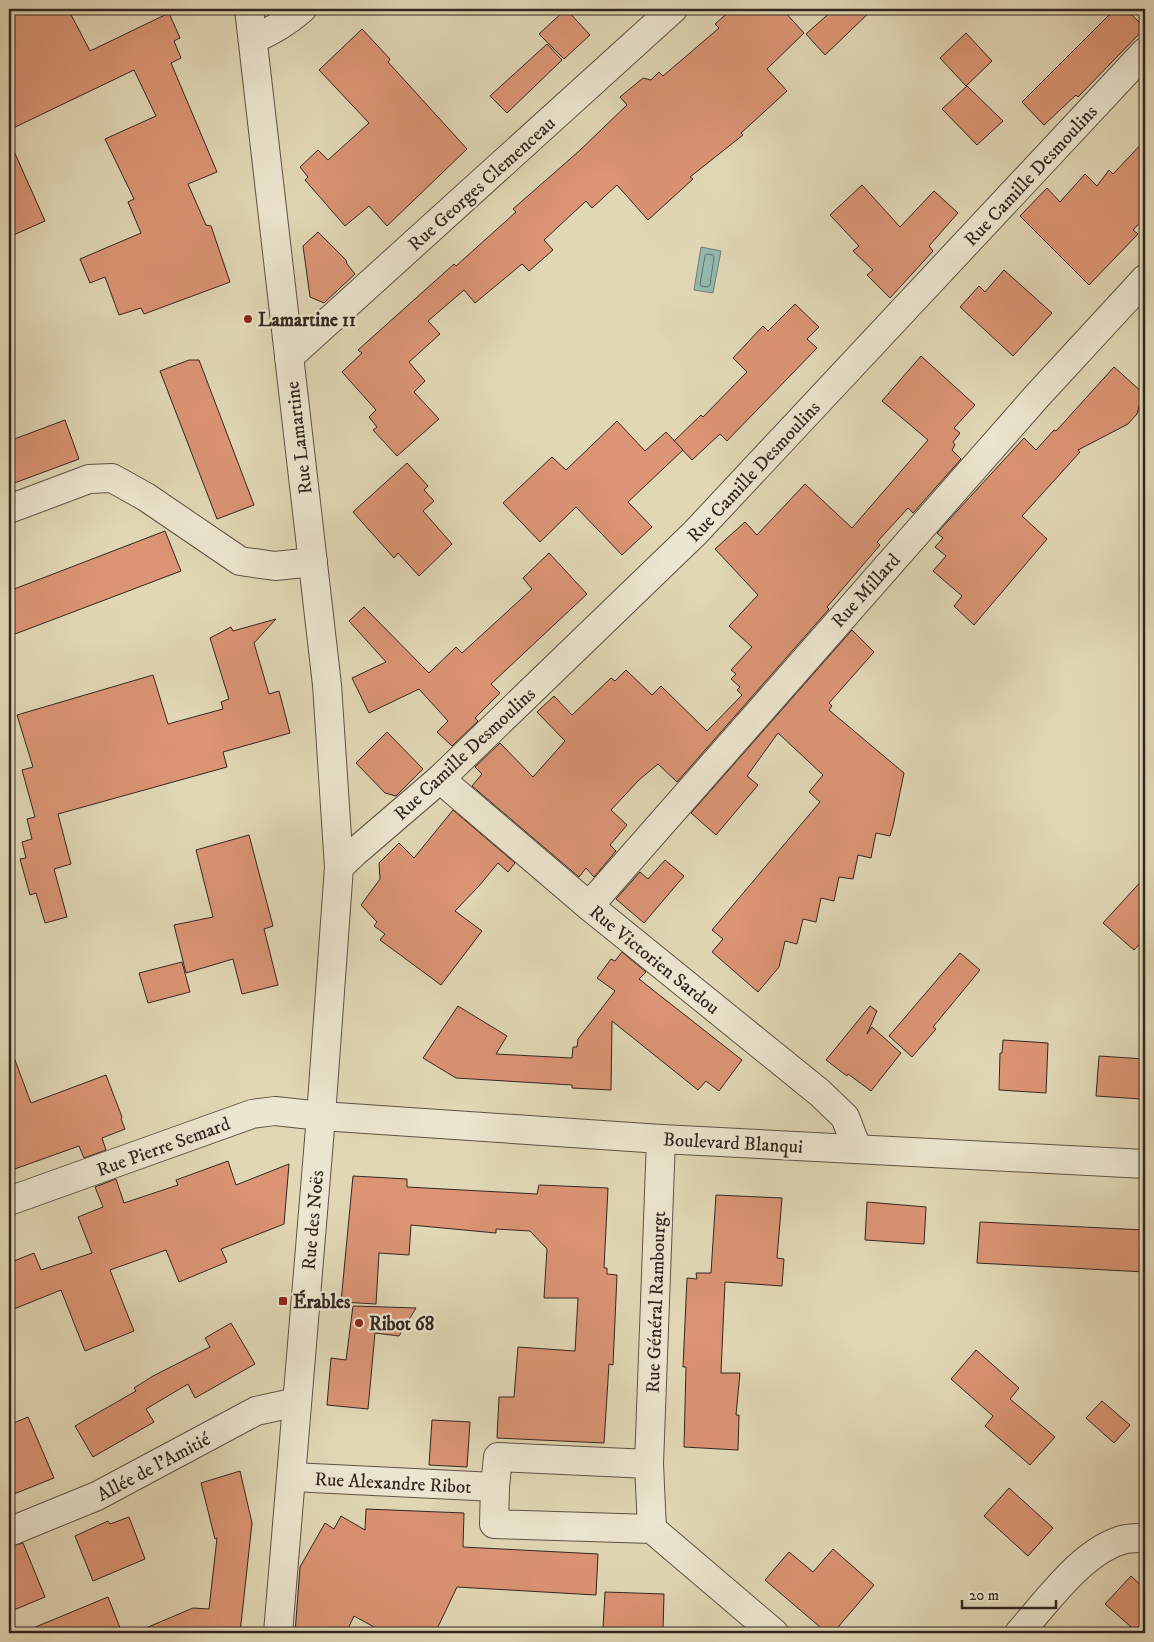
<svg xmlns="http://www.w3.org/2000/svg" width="1154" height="1642" viewBox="0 0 1154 1642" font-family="'IM FELL DW Pica',serif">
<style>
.water{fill:#94b9af;stroke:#6d7e76}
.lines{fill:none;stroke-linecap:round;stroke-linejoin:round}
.shore{stroke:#647068;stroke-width:1}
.building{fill:#db9474;stroke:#332621}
.minor-casing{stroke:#5e5246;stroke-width:30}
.minor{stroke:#ece5cf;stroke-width:28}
.poi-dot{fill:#8f2418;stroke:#ece5cf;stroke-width:2}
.labels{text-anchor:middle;stroke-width:4.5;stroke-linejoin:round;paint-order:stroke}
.street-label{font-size:19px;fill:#332621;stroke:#ece5cf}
.poi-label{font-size:19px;font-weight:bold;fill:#332621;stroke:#ece5cf;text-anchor:start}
</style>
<rect width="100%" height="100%" fill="#e1d7b5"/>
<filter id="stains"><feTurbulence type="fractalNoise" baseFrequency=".004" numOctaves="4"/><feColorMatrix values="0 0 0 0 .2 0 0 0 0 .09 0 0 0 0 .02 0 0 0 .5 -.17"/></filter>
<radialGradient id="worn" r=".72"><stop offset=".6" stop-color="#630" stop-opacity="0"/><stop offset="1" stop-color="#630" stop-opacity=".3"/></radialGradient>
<path class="water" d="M701,247L721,251L713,293L694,290Z"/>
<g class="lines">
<path class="shore" d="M707,254L713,255L714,257L710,285L707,287L701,286L700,284L705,256Z"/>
</g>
<g class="building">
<path d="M9,9H68L90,51L169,13L180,38L174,41L181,58L171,63L217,172L188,184L206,225L211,226L230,282L144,314L141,308L119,315L105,277L90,283L80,259L141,233L128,202L134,199L105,139L156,116L134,70L9,130Z"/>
<path d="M566,9L590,35L564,59L539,34Z"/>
<path d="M732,9H782L804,33L767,69L787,91L741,133L743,135L690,177L693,179L648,220L617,185L592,208L586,201L544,240L553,250L529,271L522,264L475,303L464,290L428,321L440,334L409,362L425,381L414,392L439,419L397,456L373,430L377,427L369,417L376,410L342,372L362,353L358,350L454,264L456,266L516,212L513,209L578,152L627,105L620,97L643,78L651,80L659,72L663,76L719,28L715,24Z"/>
<path d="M834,9H873L825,55L806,34Z"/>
<path d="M1115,9H1126L1145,28L1078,97L1076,95L1044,125L1022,102Z"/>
<path d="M362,29L390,59L388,62L467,149L387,226L369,206L345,226L305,180L308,177L300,167L318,150L328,160L369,123L319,70Z"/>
<path d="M966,33L992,61L966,86L940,58Z"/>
<path d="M547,44L562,60L507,113L490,96Z"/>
<path d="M967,86L1003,121L977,145L942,109Z"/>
<path d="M9,140L45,221L9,237Z"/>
<path d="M1145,140V217L1133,230L1138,234L1089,285L1020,216L1047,188L1060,202L1085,174L1097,186L1109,170L1113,174Z"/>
<path d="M862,185L900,227L934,191L958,213L929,246L933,251L890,298L867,275L873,270L853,251L859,246L830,215Z"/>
<path d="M318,232L346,260L347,264L355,274L324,303L310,297L303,246Z"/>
<path d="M1004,270L1052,313L1013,356L960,307L979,286L985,292Z"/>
<path d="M795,304L819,327L807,339L817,348L727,441L720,434L692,460L674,441L701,415L703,417L747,372L733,358L763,326L768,331Z"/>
<path d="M921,356L975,405L954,428L960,433L953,442L955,445L952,450L961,459L913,513L908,508L877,542L880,545L827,607L829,609L677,782L658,764L639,780L611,810L627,825L610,845L616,851L594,877L586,868L579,877L472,786L482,774L475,767L500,743L533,777L565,741L537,712L554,696L572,715L611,678L615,681L626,670L652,695L661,686L707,731L742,695L737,690L740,687L731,679L736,674L731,670L752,647L729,626L758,595L715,549L745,522L757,535L805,484L852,528L928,440L882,401Z"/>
<path d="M189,360H199L254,505L217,519L160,371Z"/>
<path d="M1114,367L1143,393L1137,414L1128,424L1078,450L1080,452L1022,516L1047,539L974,625L954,606L962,596L933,571L946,556L935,547L943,538L937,533L1024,438L1036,450L1054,430L1056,431Z"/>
<path d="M65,420L79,459L9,485V441Z"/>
<path d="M617,421L645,451L666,432L683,450L628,502L652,527L622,555L576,507L540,542L503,503L552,457L566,470Z"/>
<path d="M407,463L428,486L424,490L434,501L423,511L452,544L419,576L398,553L394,558L353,512Z"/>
<path d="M165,531L181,571L15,634L9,618V591Z"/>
<path d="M549,553L587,594L491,684L500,693L475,718L478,721L452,746L437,732L448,721L419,689L369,713L352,678L386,662L349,621L364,607L429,673L456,647L462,653L532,589L523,578Z"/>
<path d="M276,619L254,643L269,694L279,691L290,733L223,752L227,767L58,814L71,864L54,869L67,917L45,923L36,893L30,895L20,859L26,858L22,842L32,839L27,819L35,817L22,770L33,767L17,715L153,675L168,724L223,709L221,702L229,699L210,638L231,627L233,631Z"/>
<path d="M852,630L874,652L829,703L832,706L829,710L904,773L893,826L890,836L876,833L871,858L858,855L853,879L839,877L834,901L821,898L816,922L803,919L797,944L785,941L779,967L758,992L712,952L723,939L712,930L820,802L809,792L823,775L778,733L747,776L758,785L716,835L691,813Z"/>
<path d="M387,732L423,769L396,796L385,793L356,763Z"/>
<path d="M453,810L515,863L508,872L498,863L479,886L455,911L482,931L441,985L380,940L385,934L374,926L377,922L361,905L380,879L379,863L399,843L414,858Z"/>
<path d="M249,835L273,926L264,929L278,985L242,994L233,959L186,973L174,925L213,917L196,850Z"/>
<path d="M665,860L684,876L644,923L616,899L640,872L648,879Z"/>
<path d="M1145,877V938L1134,950L1103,923Z"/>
<path d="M622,952L646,972L639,979L742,1060L719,1091L706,1081L698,1090L612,1021L611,1090L572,1088V1085L456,1078L423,1058L458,1006L507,1036L496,1054L572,1058L573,1047H577L578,1039L615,991L597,978L611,959L615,961Z"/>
<path d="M960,953L980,970L933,1027L936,1029L912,1057L889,1036Z"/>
<path d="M182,962L190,992L148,1003L139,973Z"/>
<path d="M870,1006L877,1011L867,1034L872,1027L901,1053L871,1091L848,1074L847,1076L826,1060Z"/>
<path d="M1003,1040L1048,1043L1046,1093L999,1090L1000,1053H1002Z"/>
<path d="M9,1052H12L31,1103L106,1075L122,1117L121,1119L125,1129L102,1138L106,1150L84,1158L79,1146L9,1171Z"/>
<path d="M1099,1056L1144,1059L1141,1099L1096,1096Z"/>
<path d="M228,1161L236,1185L289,1164L284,1224L221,1249L227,1262L179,1282L166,1250L110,1270L134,1331L85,1351L61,1290L9,1311V1263L34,1253L41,1270L92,1253L78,1217L103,1207L95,1187L116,1179L124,1203L178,1185L176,1180Z"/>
<path d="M353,1176L407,1179V1187L537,1194L539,1185L608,1188L604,1268H607V1274L617,1275L613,1365L609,1364L604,1443L497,1438L499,1397H514L518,1347L575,1351L578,1298H544L547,1249L530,1231L496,1229V1233L411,1225L409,1255L379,1253L376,1304L341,1302Z"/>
<path d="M716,1195L782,1198L777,1258L784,1259L782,1286L725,1282L721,1373H740L736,1415H739L738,1450L684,1447L686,1367H683L687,1278L697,1279L696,1273H711Z"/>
<path d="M867,1202L926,1207L924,1244L865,1240Z"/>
<path d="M980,1222L1145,1230V1272L977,1263Z"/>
<path d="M353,1306L416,1308L399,1336L375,1333L368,1409L327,1405L331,1358L346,1360Z"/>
<path d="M231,1323L255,1364L195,1398L188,1384L146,1409L154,1422L93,1457L75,1426L136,1391L134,1388L153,1376L210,1347L205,1338Z"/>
<path d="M976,1350L1019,1388L1010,1399L1055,1437L1030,1465L985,1426L993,1416L951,1379Z"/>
<path d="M1102,1401L1130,1425L1114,1443L1086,1418Z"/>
<path d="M28,1417L54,1478L9,1496V1425Z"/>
<path d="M432,1420L470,1422L467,1467L429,1465Z"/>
<path d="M240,1471L252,1523L240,1633H134L193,1608L209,1609L217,1538L215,1539L201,1483Z"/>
<path d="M1009,1488L1053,1528L1028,1556L984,1516Z"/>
<path d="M366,1509L464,1513L463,1547L598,1554L596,1595L457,1587L435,1633H385L354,1616L346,1633H295L300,1567L325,1523L334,1529L341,1516L365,1530Z"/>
<path d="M129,1517L145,1559L93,1581L75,1536L108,1521L110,1524Z"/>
<path d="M23,1543L45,1597L9,1612V1547Z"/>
<path d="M833,1549L874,1585L833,1633H827L765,1580L789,1552L813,1572Z"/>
<path d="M1131,1576L1145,1589V1633H1138L1105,1604Z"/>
<path d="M605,1592L664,1594L663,1629L603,1628Z"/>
<path d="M108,1597L122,1633H21Z"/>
</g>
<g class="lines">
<g class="minor-casing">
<g id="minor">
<path d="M249,9L327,685L339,867L321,1116L278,1633"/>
<path d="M253,39C271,32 287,22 302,9"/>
<path d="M289,357L673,9"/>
<path d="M9,509L89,479L112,478L146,497L240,561L275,566L313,562"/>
<path d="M440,779L589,906L820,1093L845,1117L857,1148"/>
<path d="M339,867L355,852L440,779L695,533L1145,52"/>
<path d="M589,906L1038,395L1145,279"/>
<path d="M9,1201L252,1114L275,1111L321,1116L661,1139L1145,1164"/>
<path d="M649,1464L498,1457L495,1487L494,1524L652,1529L774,1633"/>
<path d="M292,1477L495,1487"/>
<path d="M652,1529L649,1464L661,1139"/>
<path d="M9,1532L97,1496L256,1411L297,1402"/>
<path d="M1019,1633C1046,1603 1084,1548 1126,1539C1132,1538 1139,1538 1145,1538"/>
</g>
</g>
<use href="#minor" class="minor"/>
</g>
<g class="poi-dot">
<circle cx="248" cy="319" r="5"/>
<rect x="278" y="1296" width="10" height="10" rx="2.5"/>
<circle cx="359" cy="1323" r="5"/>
</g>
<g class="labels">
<g class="street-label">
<text transform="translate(1030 175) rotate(-47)" y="7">Rue Camille Desmoulins</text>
<text transform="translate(481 183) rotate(-42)" y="7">Rue Georges Clemenceau</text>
<text transform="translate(298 438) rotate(-97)" y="7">Rue Lamartine</text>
<text transform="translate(753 471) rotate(-47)" y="7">Rue Camille Desmoulins</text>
<text transform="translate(865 590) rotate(-48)" y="7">Rue Millard</text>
<text transform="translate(464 753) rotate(-43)" y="7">Rue Camille Desmoulins</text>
<text transform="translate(655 959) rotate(39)" y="7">Rue Victorien Sardou</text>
<text transform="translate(733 1142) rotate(3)" y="7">Boulevard Blanqui</text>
<text transform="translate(163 1146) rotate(-20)" y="7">Rue Pierre Semard</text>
<text transform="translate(312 1220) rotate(-85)" y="7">Rue des Noës</text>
<text transform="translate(655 1302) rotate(-88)" y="7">Rue Général Rambourgt</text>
<text transform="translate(153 1466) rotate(-28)" y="7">Allée de l'Amitié</text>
<text transform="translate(393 1482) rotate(3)" y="7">Rue Alexandre Ribot</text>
</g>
<g class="poi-label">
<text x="258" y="326">Lamartine 11</text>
<text x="293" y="1308">Érables</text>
<text x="369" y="1330">Ribot 68</text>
</g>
</g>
<rect width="1154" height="1642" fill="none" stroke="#e1d7b5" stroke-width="30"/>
<rect x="10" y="10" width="1134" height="1622" fill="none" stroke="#332621" stroke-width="2.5"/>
<rect x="15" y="15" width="1124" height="1612" fill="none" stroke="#332621"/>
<path d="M962 1600v8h94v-8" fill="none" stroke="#332621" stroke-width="2.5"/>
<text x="969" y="1600" font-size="15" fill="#332621" stroke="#ece5cf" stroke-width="4" paint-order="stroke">20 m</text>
<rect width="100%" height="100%" filter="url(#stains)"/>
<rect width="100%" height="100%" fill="url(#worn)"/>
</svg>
